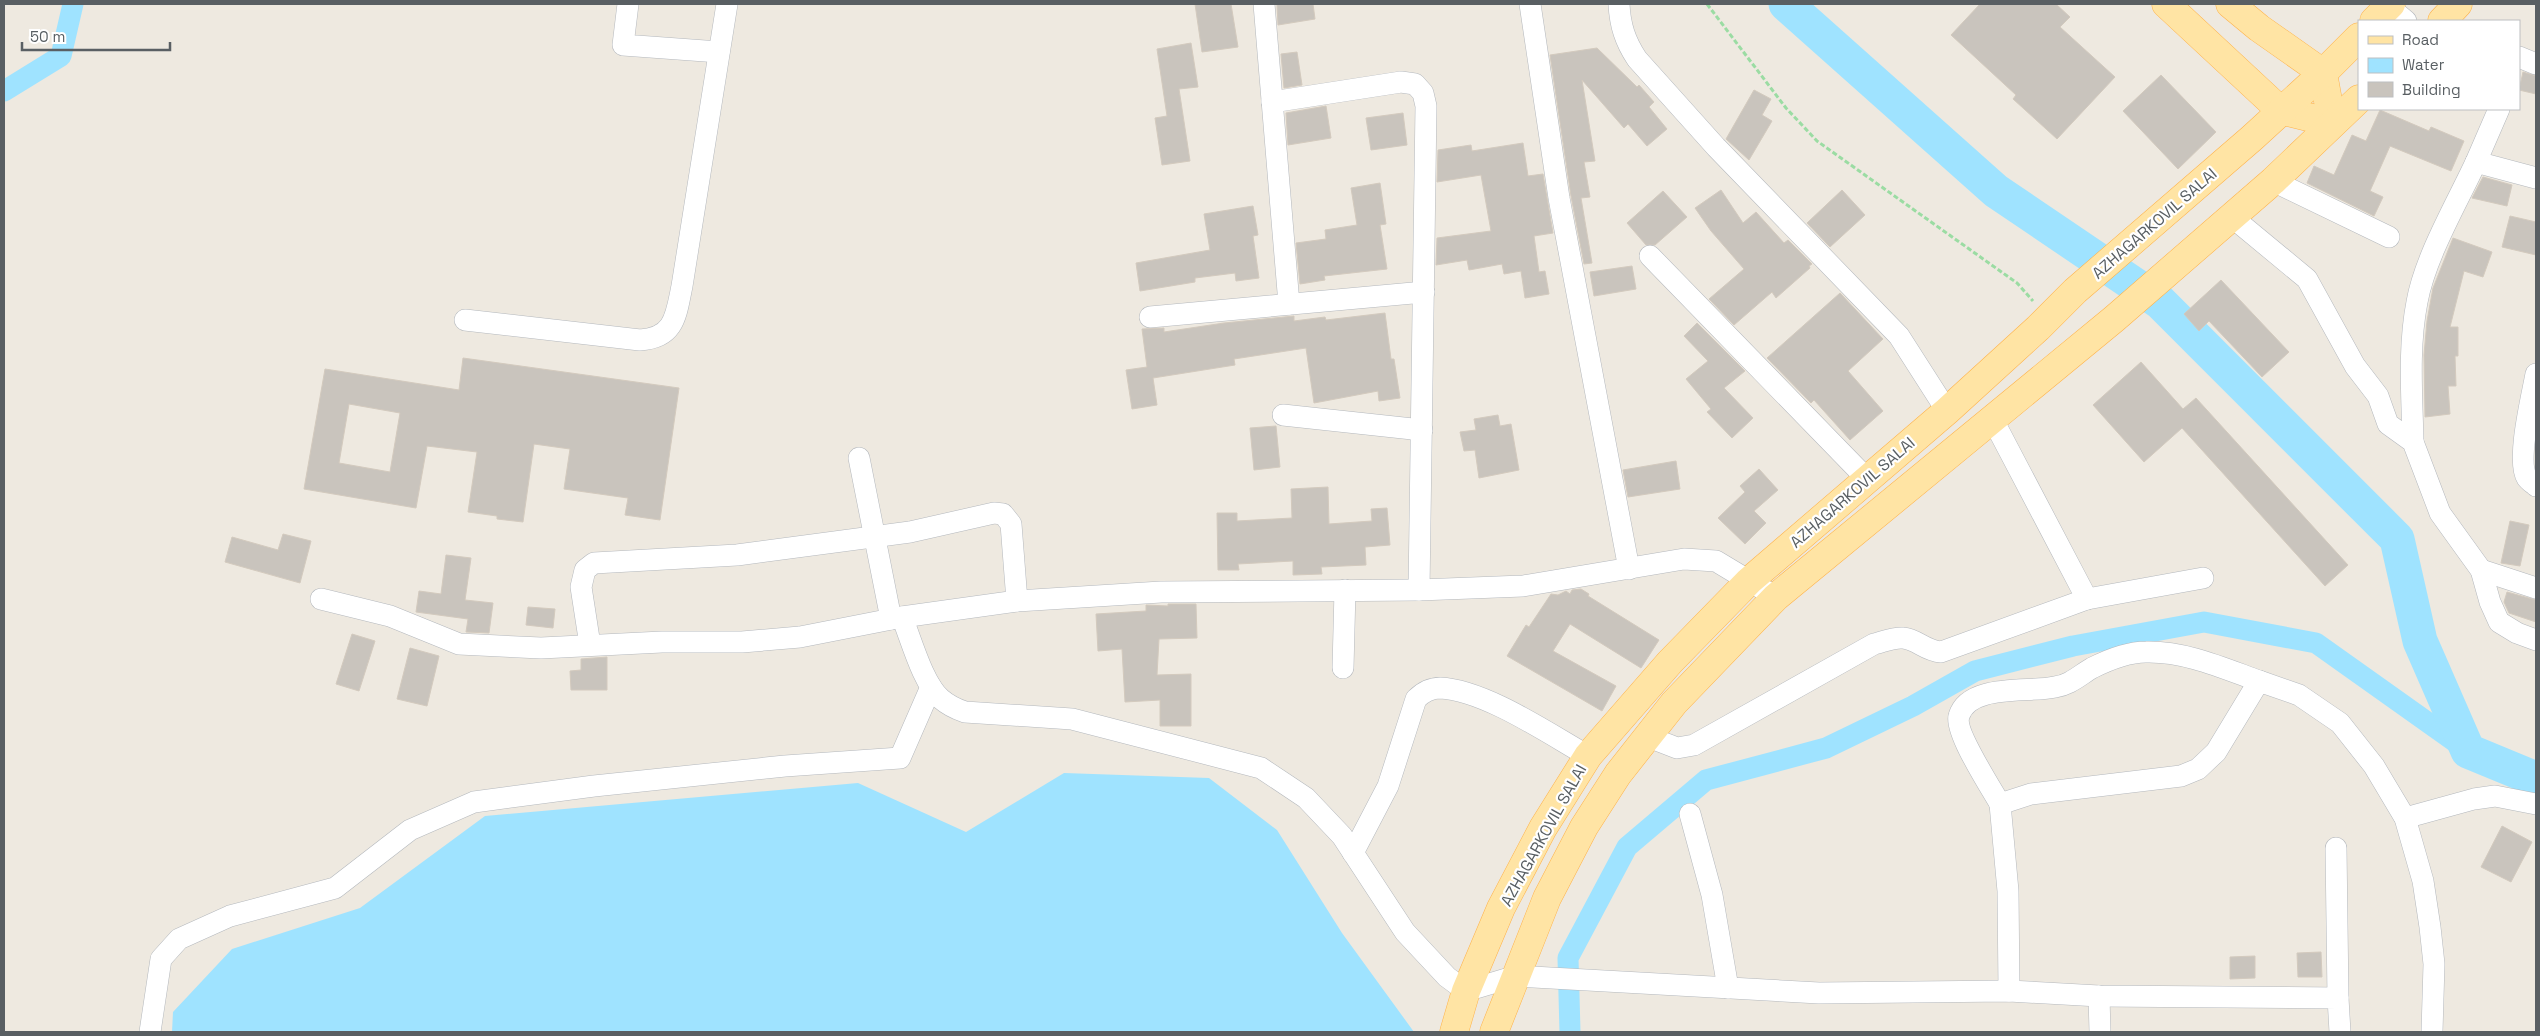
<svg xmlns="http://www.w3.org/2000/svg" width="2540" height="1036" viewBox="0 0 2540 1036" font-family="'Space Grotesk',sans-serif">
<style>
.water{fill:#9fe3ff}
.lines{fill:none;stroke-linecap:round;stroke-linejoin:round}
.canal{stroke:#9fe3ff;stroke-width:21}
.river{stroke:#9fe3ff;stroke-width:35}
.building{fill:#c9c4bd;stroke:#d3cabe;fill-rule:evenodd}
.minor-casing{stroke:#b4b8bd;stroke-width:22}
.primary-casing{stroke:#ffb248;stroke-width:29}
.path{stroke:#9bdca3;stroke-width:3;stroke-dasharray:5 2.5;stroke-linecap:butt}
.minor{stroke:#fff;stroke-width:21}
.primary{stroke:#ffe4a4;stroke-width:28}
.labels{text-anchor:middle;stroke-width:4.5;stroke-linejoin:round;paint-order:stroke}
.street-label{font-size:16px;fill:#595f63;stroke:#fff}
</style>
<rect width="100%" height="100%" fill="#eee9e0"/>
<path class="water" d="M1064,773L1209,778L1277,830L1342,933L1414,1032H172L173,1012L232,949L360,908L485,816L858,783L966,832Z"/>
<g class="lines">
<g class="canal">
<path d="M4,91L61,56L73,4"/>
<path d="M1570,1032L1568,958L1627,847L1706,780L1826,748L1913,706L1975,671L2073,646L2204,622L2316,643L2468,751"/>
</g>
<path class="river" d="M1786,4L1996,191L2160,302L2397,539L2420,641L2468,751L2536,779"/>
</g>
<g class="building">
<path d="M1195,4H1231L1238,47L1202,52Z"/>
<path d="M1277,4H1313L1315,19L1278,25Z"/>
<path d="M1980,4H2056L2070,17L2060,27L2115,77L2057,139L2013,99L2016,95L1951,35Z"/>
<path d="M1191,43L1198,87L1179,89L1190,161L1162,165L1155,118L1167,116L1157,49Z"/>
<path d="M1597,48L1637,87L1639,85L1654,102L1649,107L1667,129L1647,146L1628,124L1624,128L1582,80L1595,161L1584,162L1590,197L1581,198L1592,263L1584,264L1571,196L1550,55Z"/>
<path d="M1297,52L1302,85L1284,88L1281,54Z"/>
<path d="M2523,72L2536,76V94L2519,90Z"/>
<path d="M2161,75L2216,132L2178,169L2123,111Z"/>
<path d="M1754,90L1771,99L1762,115L1772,121L1749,160L1726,139Z"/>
<path d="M1326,106L1331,138L1288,145L1286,113Z"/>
<path d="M2380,110L2429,131L2431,127L2464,141L2451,171L2390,146L2370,191L2383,197L2374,216L2307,183L2314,166L2334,175L2352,135L2366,141Z"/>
<path d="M1403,113L1407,145L1371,150L1366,118Z"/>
<path d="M1523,143L1528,176L1543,174L1553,233L1534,236L1539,272L1545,271L1549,294L1525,298L1521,271L1504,274L1502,264L1469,270L1467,260L1436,265L1437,238L1491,231L1481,175L1437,182L1438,150L1471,145L1472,151Z"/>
<path d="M2483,177L2512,185L2507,206L2472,198Z"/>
<path d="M1380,183L1386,224L1380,225L1387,269L1324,276L1325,280L1300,284L1296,243L1326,239L1325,230L1357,225L1351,188Z"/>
<path d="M1721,190L1743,223L1756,212L1784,243L1788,240L1812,264L1809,266L1810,268L1776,298L1772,292L1734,325L1709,299L1744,269L1711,231L1695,208Z"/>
<path d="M1842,190L1865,215L1830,247L1807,223Z"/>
<path d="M1663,191L1687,217L1655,245H1646L1627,223Z"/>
<path d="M1253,206L1258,235L1253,236L1259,278L1236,281L1235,273L1195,278V282L1140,291L1136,263L1210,250L1204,214Z"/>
<path d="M2510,216L2536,222V255L2502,247Z"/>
<path d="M2453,238L2492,252L2483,277L2464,271L2450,327H2458V356H2455L2456,386H2448L2450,414L2425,417L2424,355L2427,321L2433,288Z"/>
<path d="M1632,266L1636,289L1594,296L1590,272Z"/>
<path d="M2221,280L2289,352L2262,377L2209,321L2199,331L2184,314Z"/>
<path d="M1840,293L1883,339L1848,371L1883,411L1850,440L1814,400L1811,403L1767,358Z"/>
<path d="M1385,313L1391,359H1394L1400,398L1379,401L1378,391L1314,403L1306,348L1234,359L1235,365L1153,378L1157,405L1132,409L1126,370L1147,367L1142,329L1164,328V332L1224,323L1294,316V321L1325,317L1326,320Z"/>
<path d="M1697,323L1745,371L1724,388L1753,418L1732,438L1707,412L1711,409L1686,379L1708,361L1684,336Z"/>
<path d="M463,358L679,388L660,520L625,515L628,498L564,489L570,449L534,444L523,522L497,519V516L468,512L477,452L427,446L416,508L304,489L325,369L459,390ZM349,404L400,413L390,472L339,463Z"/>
<path d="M2141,362L2183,409L2196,398L2348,565L2325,586L2182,428L2144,462L2093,405Z"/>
<path d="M1498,415L1500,426L1511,424L1519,470L1479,478L1475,450L1464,451L1460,432L1476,430L1474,419Z"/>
<path d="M1276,426L1280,467L1254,470L1250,428Z"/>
<path d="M1676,461L1680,489L1628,497L1623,470Z"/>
<path d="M1759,469L1778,490L1754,511L1766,523L1745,544L1718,518L1745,492L1740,486Z"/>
<path d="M1328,487L1329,524L1372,521L1371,509L1387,508L1390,545L1365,547L1366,565L1321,567L1322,574L1293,575V561L1238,564L1239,570H1218L1217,513H1237V521L1292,518L1291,489Z"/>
<path d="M2510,521L2529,525L2520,566L2501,563Z"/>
<path d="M283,534L311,541L300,583L225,562L232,537L278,550Z"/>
<path d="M446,555L471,558L465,600L493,603L489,633L466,632L468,619L416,612L419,591L441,594Z"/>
<path d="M1581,589L1589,594L1588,596L1659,640L1641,668L1570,624L1553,651L1616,686L1602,711L1507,656L1526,625L1529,627L1551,594L1558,595L1566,591L1570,594L1572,590Z"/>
<path d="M2507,592L2536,600V622L2509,613L2504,602Z"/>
<path d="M1168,604H1196L1197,638L1159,639L1157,675L1191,674V726H1160V700L1125,702L1122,649L1098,651L1096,614L1146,611V605L1168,606Z"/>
<path d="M528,607L555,609L553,628L526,625Z"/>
<path d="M352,634L375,641L359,691L336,684Z"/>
<path d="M410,648L439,656L427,706L397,699Z"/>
<path d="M607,657V690H571L570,671L581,670V659Z"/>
<path d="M2502,826L2532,842L2511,882L2481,867Z"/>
<path d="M2321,952L2322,977H2298L2297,953Z"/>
<path d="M2255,956V978L2230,979V957Z"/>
</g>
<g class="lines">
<g class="minor-casing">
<g id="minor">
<path d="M628,4L623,45L719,52"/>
<path d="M1264,4L1289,304"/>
<path d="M1530,4L1559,198L1629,569"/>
<path d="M1619,4C1620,25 1625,41 1637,59L1716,147L1899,336L1947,411"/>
<path d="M2388,6L2406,21"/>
<path d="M2519,57L2536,64"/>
<path d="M1272,102L1401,82L1415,84L1423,93L1426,106L1419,590L1523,586L1684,559L1716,561L1776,597"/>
<path d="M2499,109L2476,162L2536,178"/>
<path d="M2273,181L2389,237"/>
<path d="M2232,217L2307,279L2355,366L2378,396L2388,424L2413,442L2440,513L2481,570L2490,602L2499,622L2517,633L2536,640"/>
<path d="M1650,256L1867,479"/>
<path d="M1150,317L1424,292"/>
<path d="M465,320L640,340C675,338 676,315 682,286L727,4"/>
<path d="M2536,374C2532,396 2516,461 2527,478C2529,481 2534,484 2536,486"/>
<path d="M1283,415L1422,430"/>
<path d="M1993,420L2087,599"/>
<path d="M2413,442C2412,395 2408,348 2417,302C2425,257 2457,203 2476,162"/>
<path d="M859,458L891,619"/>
<path d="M2481,570L2536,588"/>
<path d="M321,599L390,616L459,644L541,648L662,642H742L800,637L902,617L1017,601L1161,592L1419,590"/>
<path d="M902,617C911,639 923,684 941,699C948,705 956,709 965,712L1072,719L1261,768L1306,798L1342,836L1405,932L1447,977L1466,991L1516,976L1819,993L2009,991L2099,996L2338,998L2340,1032"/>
<path d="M590,645L581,587L585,570L594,563L737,555L910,532L994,513L1003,514L1011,524L1017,601"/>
<path d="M1343,668L1345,590"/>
<path d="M1646,736L1677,748L1694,745L1874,644C1883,642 1894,637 1903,638C1917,639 1925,651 1941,652L2087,599L2203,578"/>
<path d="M2000,804C1991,788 1954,731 1959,716C1969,683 2030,693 2055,687C2070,685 2080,675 2092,668C2108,660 2127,652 2146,652C2185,651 2223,668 2259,681"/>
<path d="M1690,814L1712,895L1728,988"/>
<path d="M2405,818L2474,799L2495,796L2536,804"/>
<path d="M2336,848L2338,998"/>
<path d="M1353,853L1388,786L1416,699C1423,692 1430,688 1440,688C1485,690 1549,734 1588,756"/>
<path d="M2009,991L2008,891L2000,804L2031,794L2181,776L2198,769L2216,752L2259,681L2299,695L2340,723L2374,766L2405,818L2423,881L2430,927L2434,964L2432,1032"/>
<path d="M2099,996L2100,1032"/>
<path d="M150,1032L161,959L179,939L230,916L335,888L410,830L474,802L594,786L785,766L900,758L931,687"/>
</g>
</g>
<g class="primary-casing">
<g id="primary">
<path d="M2166,4L2280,110L2332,123L2323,73L2259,28L2230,4"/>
<path d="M2374,21L2391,4"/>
<path d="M2442,21L2458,4"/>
<path d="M1454,1032L1466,991L1501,908L1543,828L1588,756L1670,662L1749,581L1947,411L2038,328L2075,291L2252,138L2323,73L2359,37"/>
<path d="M1494,1032L1547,898L1584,827L1618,774L1674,703L1776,597L2114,319L2273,181L2359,99"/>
</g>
</g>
<path class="path" d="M1707,4L1786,108L1817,141L2017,283L2033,301"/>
<use href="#minor" class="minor"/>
<use href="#primary" class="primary"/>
</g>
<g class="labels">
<g class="street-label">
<text transform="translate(2154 223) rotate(-41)" y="6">AZHAGARKOVIL SALAI</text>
<text transform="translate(1852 492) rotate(-41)" y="6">AZHAGARKOVIL SALAI</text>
<text transform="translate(1543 835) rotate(-61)" y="6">AZHAGARKOVIL SALAI</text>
</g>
</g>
<rect width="2540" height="1036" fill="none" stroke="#595f63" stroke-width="10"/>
<rect x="2358" y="20" width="162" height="90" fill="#ffffff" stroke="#bdbfc1"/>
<rect x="2368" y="36" width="25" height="8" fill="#ffe4a4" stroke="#bdbfc1"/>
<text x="2402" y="45" font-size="15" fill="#595f63">Road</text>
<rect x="2368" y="58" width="25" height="15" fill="#9fe3ff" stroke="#bdbfc1"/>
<text x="2402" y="70" font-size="15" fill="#595f63">Water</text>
<rect x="2368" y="82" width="25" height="15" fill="#c9c4bd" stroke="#bdbfc1"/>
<text x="2402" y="95" font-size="15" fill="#595f63">Building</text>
<path d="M22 42v8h148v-8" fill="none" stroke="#595f63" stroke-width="2.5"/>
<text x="30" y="42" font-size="15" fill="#595f63" stroke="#ffffff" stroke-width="4" paint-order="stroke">50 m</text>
</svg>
